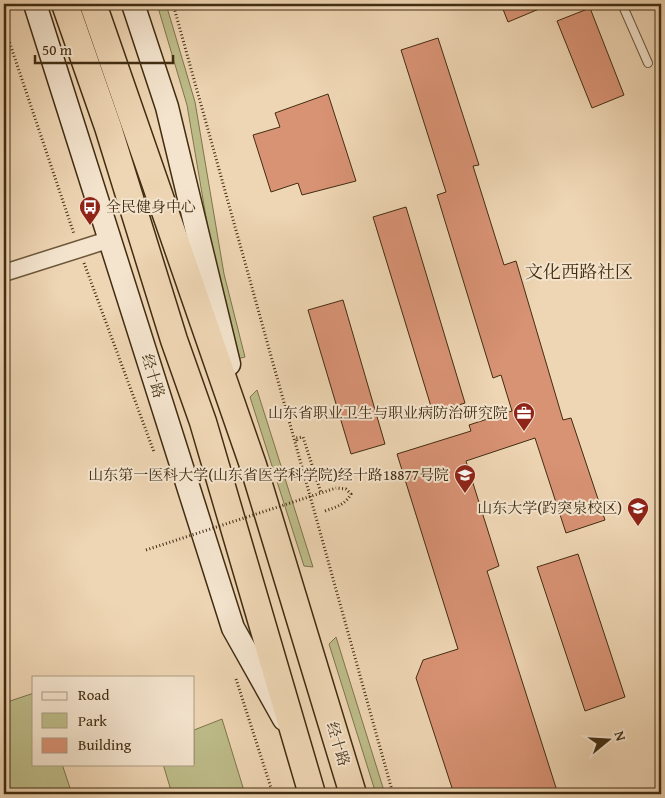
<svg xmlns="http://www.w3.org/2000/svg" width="665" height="798" viewBox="0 0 665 798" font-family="'Gentium Book Plus','Noto Serif SC',serif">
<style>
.green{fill:#bdbc89;stroke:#7f744d}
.building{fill:#d89274;stroke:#412d11}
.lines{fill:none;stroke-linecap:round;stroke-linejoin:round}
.service-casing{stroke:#6c573a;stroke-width:10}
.minor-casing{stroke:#6c573a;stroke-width:19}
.secondary-casing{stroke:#412d11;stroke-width:25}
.trunk-casing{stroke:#412d11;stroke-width:29}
.path{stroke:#412d11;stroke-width:3;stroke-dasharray:1 2.5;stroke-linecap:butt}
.service{stroke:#f4e4ce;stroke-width:8}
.minor{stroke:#f4e4ce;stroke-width:16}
.secondary{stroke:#f4e4ce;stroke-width:22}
.trunk{stroke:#eed5b3;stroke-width:26}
.path-bridge{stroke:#412d11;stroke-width:3;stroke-dasharray:1 2.5;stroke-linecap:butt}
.labels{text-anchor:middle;stroke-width:4;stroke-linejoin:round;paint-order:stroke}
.poi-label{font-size:15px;fill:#412d11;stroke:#f4e4ce;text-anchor:end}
.street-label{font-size:15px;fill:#412d11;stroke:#f4e4ce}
.quarter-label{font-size:18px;fill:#412d11;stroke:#f4e4ce}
</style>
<rect width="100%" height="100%" fill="#eed5b3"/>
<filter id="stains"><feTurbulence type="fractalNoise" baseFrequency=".004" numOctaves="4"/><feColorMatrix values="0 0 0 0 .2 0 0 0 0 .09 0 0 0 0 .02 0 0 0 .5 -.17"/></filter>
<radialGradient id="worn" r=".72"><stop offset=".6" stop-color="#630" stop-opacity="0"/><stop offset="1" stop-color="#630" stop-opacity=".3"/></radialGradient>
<g class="green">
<path d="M157,4H166L195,102L224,274L245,357L237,359L216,276L187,105Z"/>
<path d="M257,390L313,567L304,566L250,397Z"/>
<path d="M336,637L385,794H376L329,644Z"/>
<path d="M34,693V764H62L72,794H4V703Z"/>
<path d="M222,719L245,794H172L163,764H194V730Z"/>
</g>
<g class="building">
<path d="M501,4H551L508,22Z"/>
<path d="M590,8L624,95L592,108L557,21Z"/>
<path d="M438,38L479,165L473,166L504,265L516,261L563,420L571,418L605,520L566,533L535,438L466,461L499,566L487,571L558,794H454L416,678L423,660L458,649L397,454L471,431L469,425L512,411L501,375L493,378L437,195L446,192L401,50Z"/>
<path d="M328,94L356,181L302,195L298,183L271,192L253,135L280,127L275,113Z"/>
<path d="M406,207L465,403L433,413L373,217Z"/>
<path d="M343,300L385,444L351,454L308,310Z"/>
<path d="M578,554L625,697L585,711L537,567Z"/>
</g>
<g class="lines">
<g class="service-casing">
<path id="service" d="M622,4L648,63"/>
</g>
<g class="minor-casing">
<path id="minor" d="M4,273L111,239"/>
</g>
<g class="secondary-casing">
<g id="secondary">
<path d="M35,4L233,628L284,719"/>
<path d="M133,4L167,107L229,364"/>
</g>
</g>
<g class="trunk-casing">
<g id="trunk">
<path d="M65,4L108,127L174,340L203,422L312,794"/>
<path d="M93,4L253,465L353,794"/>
</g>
</g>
<g class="path">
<path d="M173,4L393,794"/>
<path d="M4,26L74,234"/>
<path d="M84,263L154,452"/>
<path d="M297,441L296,438L303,437L321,493"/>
<path d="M325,511C336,507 345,505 351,494L346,489L336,488"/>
<path d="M236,679L273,794"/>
</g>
<use href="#service" class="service"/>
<use href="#minor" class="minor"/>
<use href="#secondary" class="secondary"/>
<use href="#trunk" class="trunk"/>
<path class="path-bridge" d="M146,550L336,488"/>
</g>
<defs>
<g id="bus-pin" transform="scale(1.125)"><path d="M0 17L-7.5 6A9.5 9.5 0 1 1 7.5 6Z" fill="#8f2418" stroke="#f4e4ce"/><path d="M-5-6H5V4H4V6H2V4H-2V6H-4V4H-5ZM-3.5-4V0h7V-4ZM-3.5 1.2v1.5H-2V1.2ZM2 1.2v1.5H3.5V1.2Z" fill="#fff"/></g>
<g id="office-pin" transform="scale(1.125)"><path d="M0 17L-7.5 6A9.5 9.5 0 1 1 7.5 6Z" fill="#8f2418" stroke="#f4e4ce"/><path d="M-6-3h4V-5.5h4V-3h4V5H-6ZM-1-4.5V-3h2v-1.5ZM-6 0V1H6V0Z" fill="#fff"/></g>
<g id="university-pin" transform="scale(1.125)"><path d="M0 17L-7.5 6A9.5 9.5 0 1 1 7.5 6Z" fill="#8f2418" stroke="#f4e4ce"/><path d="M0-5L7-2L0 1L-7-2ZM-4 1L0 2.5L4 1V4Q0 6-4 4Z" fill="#fff"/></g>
</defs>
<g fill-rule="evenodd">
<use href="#bus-pin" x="90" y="207"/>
<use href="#office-pin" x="524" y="413"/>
<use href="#university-pin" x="465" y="475"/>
<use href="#university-pin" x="638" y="508"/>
</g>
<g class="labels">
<g class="poi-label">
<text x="106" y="212" text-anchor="start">全民健身中心</text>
<text x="508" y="418">山东省职业卫生与职业病防治研究院</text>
<text x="449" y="480">山东第一医科大学(山东省医学科学院)经十路18877号院</text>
<text x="622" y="513">山东大学(趵突泉校区)</text>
</g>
<g class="street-label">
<text transform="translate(153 376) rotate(73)" y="5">经十路</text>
<text transform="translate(338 744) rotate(73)" y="5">经十路</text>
</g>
<g class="quarter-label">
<text x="579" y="278">文化西路社区</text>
</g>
</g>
<rect width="665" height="798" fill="none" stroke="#eed5b3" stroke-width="20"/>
<rect x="5" y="5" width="655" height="788" fill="none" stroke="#412d11" stroke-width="2.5"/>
<rect x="10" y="10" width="645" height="778" fill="none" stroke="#412d11"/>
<rect x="32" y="676" width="162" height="90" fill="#f4e4ce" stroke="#ac9b82"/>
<rect x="42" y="692" width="25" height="8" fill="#f4e4ce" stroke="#ac9b82"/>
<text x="78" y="700" font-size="15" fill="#412d11">Road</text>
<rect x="42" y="713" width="25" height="15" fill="#bdbc89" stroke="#ac9b82"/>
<text x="78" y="726" font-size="15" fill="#412d11">Park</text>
<rect x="42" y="738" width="25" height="15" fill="#d89274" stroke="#ac9b82"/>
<text x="78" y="750" font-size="15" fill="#412d11">Building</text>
<g transform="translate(608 740) rotate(72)" stroke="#f4e4ce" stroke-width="4" paint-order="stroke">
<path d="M0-4L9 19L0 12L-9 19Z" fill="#412d11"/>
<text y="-8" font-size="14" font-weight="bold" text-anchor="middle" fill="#412d11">N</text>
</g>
<path d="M35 55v8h138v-8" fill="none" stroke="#412d11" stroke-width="2.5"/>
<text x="42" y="55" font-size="15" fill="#412d11" stroke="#f4e4ce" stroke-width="4" paint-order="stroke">50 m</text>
<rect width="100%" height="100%" filter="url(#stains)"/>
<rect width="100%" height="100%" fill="url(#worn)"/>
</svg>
